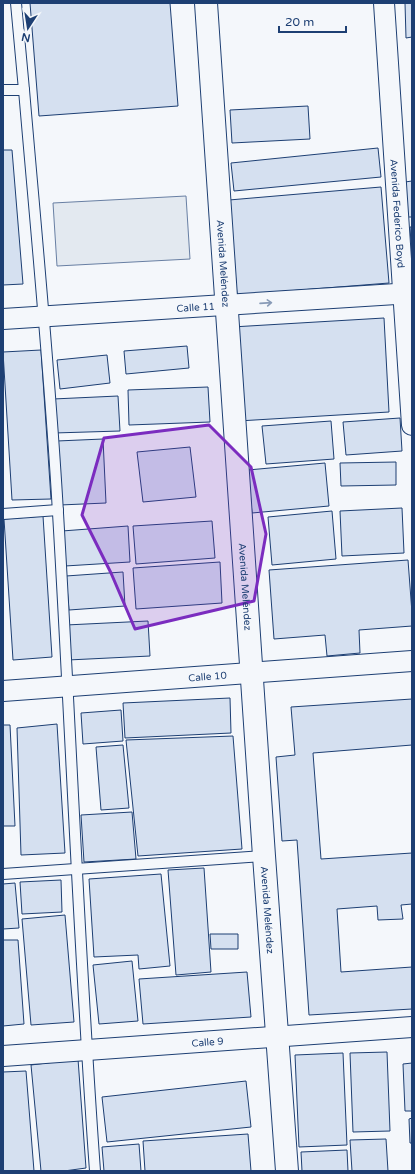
<svg xmlns="http://www.w3.org/2000/svg" width="415" height="1174" viewBox="0 0 415 1174" font-family="'Varela Round',sans-serif">
<style>
.green{fill:#e3e9f0;stroke:#687fa3}
.building{fill:#d5e0f0;stroke:#1d3f73}
.lines{fill:none;stroke-linecap:round;stroke-linejoin:round}
.service-casing{stroke:#1d3f73;stroke-width:12}
.minor-casing{stroke:#1d3f73;stroke-width:22}
.tertiary-casing{stroke:#1d3f73;stroke-width:24}
.service{stroke:#f4f7fb;stroke-width:10}
.minor{stroke:#f4f7fb;stroke-width:20}
.tertiary{stroke:#f4f7fb;stroke-width:22}
.oneway{stroke:#889bb7}
.marked{fill:#7b2cbf;fill-opacity:0.2;stroke:#7b2cbf;stroke-width:3;stroke-linejoin:round}
.labels{text-anchor:middle;stroke-width:3;stroke-linejoin:round;paint-order:stroke}
.street-label{font-size:10px;fill:#1d3f73;stroke:#f4f7fb}
</style>
<rect width="100%" height="100%" fill="#f4f7fb"/>
<path class="green" d="M186,196L190,259L57,266L53,203Z"/>
<g class="building">
<path d="M30,3H170L178,106L39,116Z"/>
<path d="M405,3H412V37L406,38Z"/>
<path d="M308,106L310,139L232,143L230,110Z"/>
<path d="M378,148L381,177L234,191L231,163Z"/>
<path d="M3,150H12L23,284L3,285Z"/>
<path d="M412,181V217H408L405,182Z"/>
<path d="M381,187L389,283L237,295L229,200Z"/>
<path d="M410,227H412V259Z"/>
<path d="M384,318L389,412L238,421L232,327Z"/>
<path d="M187,346L189,368L126,374L124,351Z"/>
<path d="M41,350L51,499L12,500L3,352Z"/>
<path d="M107,355L110,383L60,389L57,360Z"/>
<path d="M208,387L210,422L129,425L128,390Z"/>
<path d="M118,396L120,431L54,433L53,399Z"/>
<path d="M400,418L402,451L346,455L343,422Z"/>
<path d="M331,421L334,459L266,464L262,426Z"/>
<path d="M103,439L106,503L60,505L57,441Z"/>
<path d="M190,447L196,497L143,502L137,452Z"/>
<path d="M396,462V485L341,486L340,463Z"/>
<path d="M325,463L329,506L252,513L248,470Z"/>
<path d="M402,508L404,553L342,556L340,511Z"/>
<path d="M332,511L336,559L272,565L268,517Z"/>
<path d="M43,516L52,657L13,660L4,519Z"/>
<path d="M212,521L215,558L136,564L133,526Z"/>
<path d="M128,526L130,562L65,566L62,531Z"/>
<path d="M408,560L412,613V626L359,630L360,653L327,656L325,635L274,639L269,570Z"/>
<path d="M220,562L222,603L136,609L133,568Z"/>
<path d="M123,572L125,606L69,610L66,576Z"/>
<path d="M148,621L150,656L68,660L66,625Z"/>
<path d="M230,698L231,733L125,738L123,703Z"/>
<path d="M412,699V745L313,753L321,859L412,853V904L401,905L403,919L378,920L377,906L337,909L341,972L412,967V1009L309,1015L297,840L282,841L276,757L295,755L291,707Z"/>
<path d="M121,710L123,741L83,744L81,713Z"/>
<path d="M57,724L65,853L21,855L17,728Z"/>
<path d="M3,725H10L15,826H3Z"/>
<path d="M233,736L242,849L138,856L126,740Z"/>
<path d="M123,745L129,808L101,810L96,747Z"/>
<path d="M132,812L136,859L84,862L81,815Z"/>
<path d="M204,868L211,972L176,975L168,870Z"/>
<path d="M161,874L170,966L139,969L138,955L94,957L89,879Z"/>
<path d="M61,880L62,912L22,914L20,882Z"/>
<path d="M15,883L19,928L3,929V884Z"/>
<path d="M65,915L74,1022L31,1025L22,919Z"/>
<path d="M210,934H238V949H211Z"/>
<path d="M3,940H18L24,1024L3,1026Z"/>
<path d="M132,961L138,1021L99,1024L93,965Z"/>
<path d="M247,972L251,1017L143,1024L139,979Z"/>
<path d="M387,1052L390,1131L353,1132L350,1053Z"/>
<path d="M343,1053L347,1145L299,1147L295,1055Z"/>
<path d="M78,1059L86,1168L64,1171H41L31,1065Z"/>
<path d="M412,1063V1111H405L403,1064Z"/>
<path d="M26,1071L34,1171H3V1072Z"/>
<path d="M246,1081L251,1127L107,1142L102,1097Z"/>
<path d="M412,1118V1143H410L409,1119Z"/>
<path d="M248,1134L251,1171H145L143,1141Z"/>
<path d="M386,1139L388,1171H352L350,1140Z"/>
<path d="M139,1144L141,1171H104L102,1147Z"/>
<path d="M347,1150L348,1171H302L301,1152Z"/>
</g>
<g class="lines">
<g class="service-casing">
<g id="service">
<path d="M16,3L24,90"/>
<path d="M3,90H24C36,231 50,372 58,513C71,732 79,952 95,1171"/>
<path d="M3,514L58,510"/>
<path d="M3,874L264,856"/>
</g>
</g>
<g class="minor-casing">
<g id="minor">
<path id="s1" d="M384,3L412,425"/>
<path id="s2" d="M3,319L412,293"/>
<path id="s3" d="M3,691L412,661"/>
<path id="s4" d="M3,1056L412,1027"/>
</g>
</g>
<g class="tertiary-casing">
<g id="tertiary">
<path id="s5" d="M206,3L264,856L287,1171"/>
</g>
</g>
<use href="#service" class="service"/>
<use href="#minor" class="minor"/>
<use href="#tertiary" class="tertiary"/>
</g>
<defs><path id="oneway-shaft" d="M-6 0H5M1.5-3L5.5 0L1.5 3" fill="none" stroke-width="1.6" stroke-linecap="round" stroke-linejoin="round"/></defs>
<use class="oneway" href="#oneway-shaft" transform="translate(266 303) rotate(-4)"/>
<path class="marked" d="M209,425L251,467L266,534L254,601L135,629L111,573L82,515L104,438Z"/>
<g class="labels">
<g class="street-label">
<text dy="4" stroke="none"><textPath href="#s1" startOffset="211">Avenida Federico Boyd</textPath></text>
<text dy="4" stroke="none"><textPath href="#s5" startOffset="261">Avenida Meléndez</textPath></text>
<text dy="4" stroke="none"><textPath href="#s2" startOffset="193">Calle 11</textPath></text>
<text dy="4" stroke="none"><textPath href="#s5" startOffset="585">Avenida Meléndez</textPath></text>
<text dy="4" stroke="none"><textPath href="#s3" startOffset="205">Calle 10</textPath></text>
<text dy="4" stroke="none"><textPath href="#s5" startOffset="909">Avenida Meléndez</textPath></text>
<text dy="4" stroke="none"><textPath href="#s4" startOffset="205">Calle 9</textPath></text>
</g>
</g>
<rect width="415" height="1174" fill="none" stroke="#1d3f73" stroke-width="8"/>
<g transform="translate(28 28) rotate(192)" stroke="#f4f7fb" stroke-width="3" paint-order="stroke">
<path d="M0-3L7 15L0 10L-7 15Z" fill="#1d3f73"/>
<text y="-6" font-size="11" font-weight="bold" text-anchor="middle" fill="#1d3f73">N</text>
</g>
<path d="M279 26v6h67v-6" fill="none" stroke="#1d3f73" stroke-width="2"/>
<text x="285" y="26" font-size="12" fill="#1d3f73" stroke="#f4f7fb" stroke-width="3" paint-order="stroke">20 m</text>
</svg>
